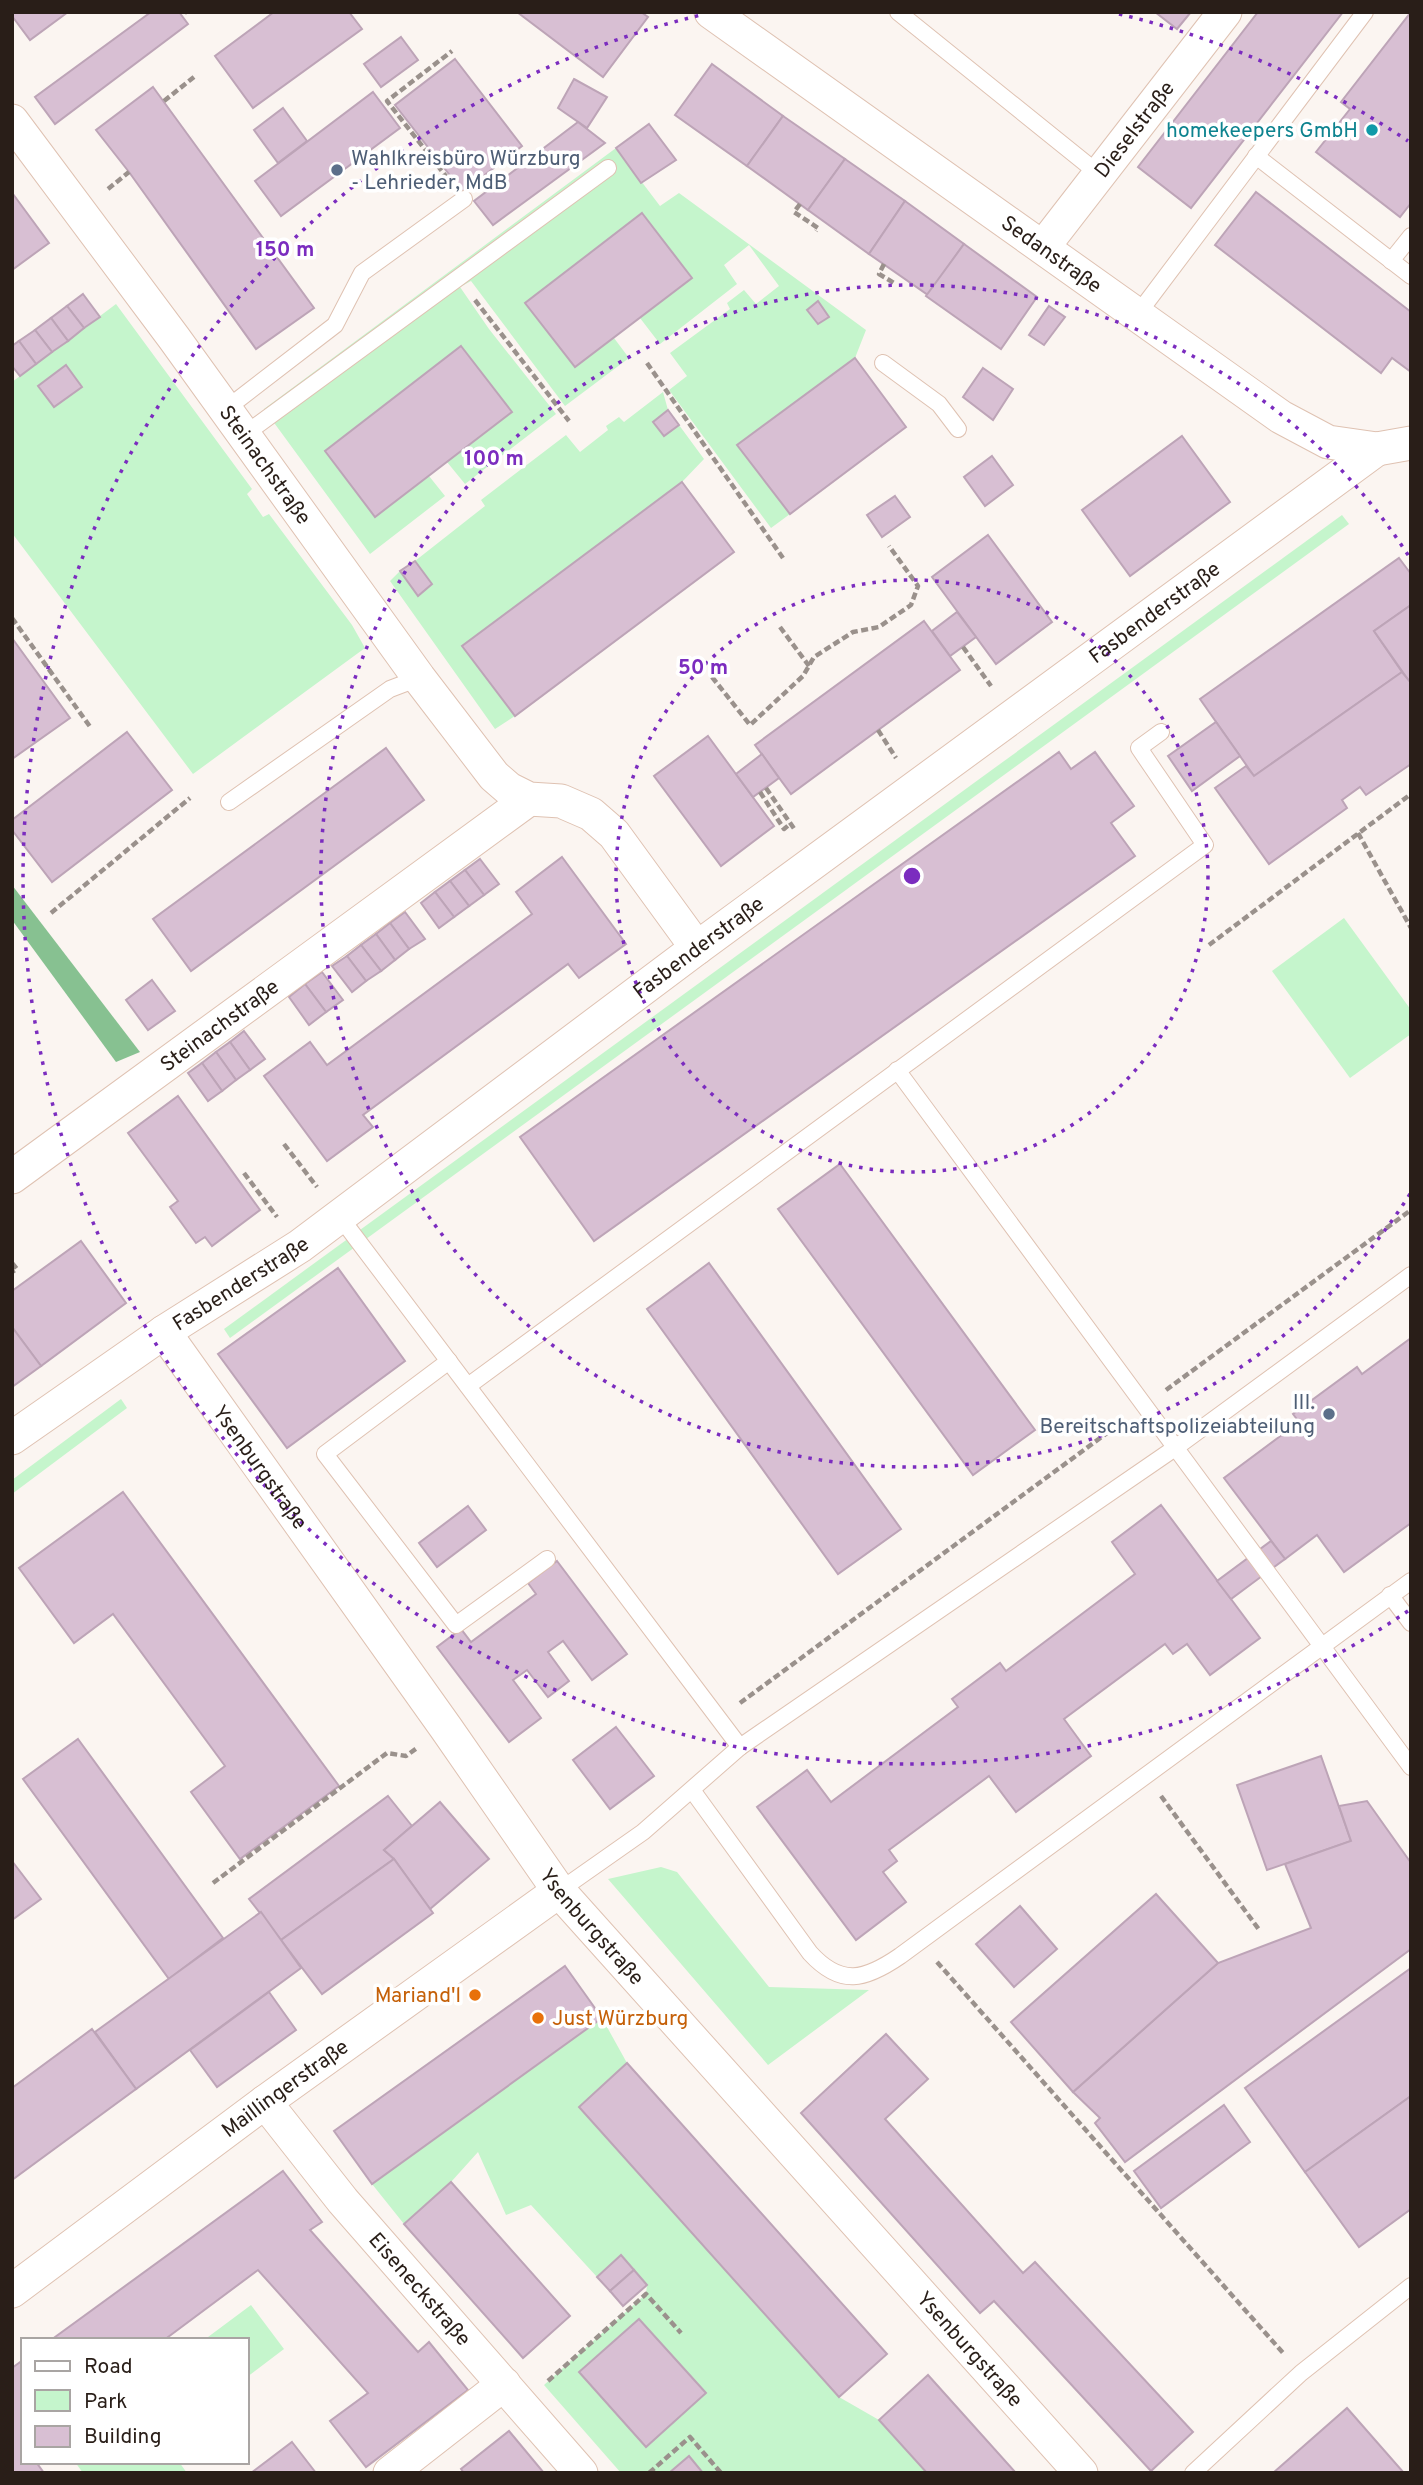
<svg xmlns="http://www.w3.org/2000/svg" width="1423" height="2485" viewBox="0 0 1423 2485" font-family="Overpass,sans-serif">
<style>
.green{fill:#c5f5cc}
.forest{fill:#87c191}
.building{fill:#d8bfd3;stroke:#bda4b7;stroke-width:2}
.lines{fill:none;stroke-linecap:round;stroke-linejoin:round}
.lane-casing{stroke:#dfc2b2;stroke-width:18}
.street-casing{stroke:#dfc2b2;stroke-width:35}
.path{stroke:#9a918c;stroke-width:4.5;stroke-dasharray:7 3.5;stroke-linecap:butt}
.lane{stroke:#fff;stroke-width:16}
.street{stroke:#fff;stroke-width:33}
.ring{fill:none;stroke:#7b2cbf;stroke-width:3.5;stroke-dasharray:3.5 7}
.culture-dot{fill:#0f9aa8;stroke:#fff;stroke-width:2.5}
.service-dot{fill:#5c6f8a;stroke:#fff;stroke-width:2.5}
.food-dot{fill:#e8710a;stroke:#fff;stroke-width:2.5}
.labels{text-anchor:middle;stroke-width:7;stroke-linejoin:round;paint-order:stroke}
.street-label{font-size:21px;fill:#291e18;stroke:#fff}
.culture-label{font-size:21px;fill:#0d838f;stroke:#fff;text-anchor:end}
.service-label{font-size:21px;fill:#4e5e75;stroke:#fff;text-anchor:start}
.food-label{font-size:21px;fill:#c56008;stroke:#fff;text-anchor:end}
.centre{fill:#7b2cbf;stroke:#fff;stroke-width:3.5}
.ring-label{font-size:21px;text-anchor:middle;font-weight:bold;fill:#7b2cbf;stroke:#fff;stroke-width:7;stroke-linejoin:round;paint-order:stroke}
</style>
<rect width="100%" height="100%" fill="#fbf5f1"/>
<g class="green">
<path d="M616,148L660,206L679,193L866,330L855,358L738,445L790,514L771,528L669,390L687,376L670,353L730,309L727,303L744,290L756,304L779,286L749,245L724,265L737,284L660,344L640,318L692,278L642,213L526,302L575,367L614,338L629,358L565,406L471,281L460,287L489,329L556,414L465,484L447,462L512,412L461,346L325,451L375,517L429,476L445,496L370,554L264,409Z"/>
<path d="M116,304L252,489L247,494L263,517L269,514L352,625L365,648L193,774L12,533V382Z"/>
<path d="M663,392L668,410L653,422L664,436L679,425L704,459L682,482L463,646L515,716L495,729L390,581L400,571L419,595L432,584L415,561L485,506L481,500L566,435L580,452L608,430L606,426L619,417L624,422Z"/>
<path d="M1342,515L1349,524L230,1338L224,1329Z"/>
<path d="M1344,918L1411,1010V1034L1350,1078L1272,971Z"/>
<path d="M121,1399L127,1408L12,1494V1480Z"/>
<path d="M661,1867L677,1872L769,1987L869,1990L768,2065L608,1879Z"/>
<path d="M602,2018L627,2063L579,2107L839,2397L879,2420L927,2473H703L689,2456L669,2473H621L544,2385L646,2294L647,2285L621,2255L597,2277L531,2205L506,2215L478,2152L451,2182L404,2224L372,2184Z"/>
<path d="M251,2305L284,2349L247,2377V2340H204Z"/>
<path d="M75,2462H179L187,2473H83Z"/>
</g>
<path class="forest" d="M12,885L140,1052L116,1062L12,920Z"/>
<g class="building">
<path d="M12,12H68L30,40L12,16Z"/>
<path d="M151,12H179L188,24L55,124L35,97Z"/>
<path d="M274,12H349L362,29L253,108L215,56Z"/>
<path d="M517,12H641L648,17L603,77Z"/>
<path d="M1155,12H1191L1177,29Z"/>
<path d="M1258,12H1343L1191,208L1138,167Z"/>
<path d="M1411,12V203L1400,217L1316,152L1350,109L1341,102Z"/>
<path d="M401,37L418,60L381,87L364,64Z"/>
<path d="M455,59L522,146L463,192L395,105Z"/>
<path d="M712,64L783,116L747,166L675,115Z"/>
<path d="M574,79L607,97L587,128L558,108Z"/>
<path d="M153,87L314,308L256,349L129,172L96,130Z"/>
<path d="M373,92L400,128L281,216L255,181Z"/>
<path d="M283,108L307,141L278,163L254,130Z"/>
<path d="M783,116L845,159L808,210L747,166Z"/>
<path d="M578,122L605,143L493,225L474,201Z"/>
<path d="M649,124L676,160L641,183L616,148Z"/>
<path d="M845,159L905,201L869,254L808,210Z"/>
<path d="M1256,192L1411,312V372L1392,358L1381,373L1215,245Z"/>
<path d="M13,194L49,243L12,270V195Z"/>
<path d="M905,201L964,244L928,295L869,254Z"/>
<path d="M642,213L692,278L575,367L525,303Z"/>
<path d="M964,244L1037,297L1001,349L926,296Z"/>
<path d="M83,294L100,317L84,328L67,306Z"/>
<path d="M818,301L829,317L818,324L807,310Z"/>
<path d="M67,306L84,328L68,341L51,318Z"/>
<path d="M1049,306L1065,317L1044,345L1029,335Z"/>
<path d="M51,318L68,341L52,352L35,330Z"/>
<path d="M35,330L52,352L36,364L19,341Z"/>
<path d="M19,341L36,364L20,376L12,366V346Z"/>
<path d="M461,346L512,412L375,517L325,451Z"/>
<path d="M855,358L906,427L790,514L737,445Z"/>
<path d="M66,365L82,387L54,407L38,386Z"/>
<path d="M983,368L1013,389L993,420L963,397Z"/>
<path d="M668,410L679,425L664,436L653,422Z"/>
<path d="M1182,436L1230,502L1130,576L1082,510Z"/>
<path d="M992,456L1013,485L985,506L964,477Z"/>
<path d="M682,482L734,552L515,716L462,646Z"/>
<path d="M895,496L910,517L882,537L867,515Z"/>
<path d="M988,535L1052,622L996,664L932,577Z"/>
<path d="M1399,558L1411,574V605L1374,631L1402,672L1254,776L1200,699Z"/>
<path d="M415,561L432,584L418,596L400,571Z"/>
<path d="M1411,605V680L1409,681L1374,631Z"/>
<path d="M957,612L976,637L950,656L932,631Z"/>
<path d="M924,621L960,670L791,794L755,745Z"/>
<path d="M12,638L70,718L12,759Z"/>
<path d="M1402,672L1411,683V764L1366,795L1360,787L1342,800L1347,808L1269,864L1215,788L1246,766L1254,776Z"/>
<path d="M1216,722L1240,756L1192,791L1168,756Z"/>
<path d="M127,732L172,790L52,882L12,830V820Z"/>
<path d="M708,736L774,826L721,866L654,776Z"/>
<path d="M386,748L424,800L191,971L153,919Z"/>
<path d="M1059,752L1071,769L1095,752L1134,806L1111,823L1135,856L594,1241L520,1137Z"/>
<path d="M762,754L779,778L753,797L736,774Z"/>
<path d="M562,857L626,944L579,978L568,964L363,1115L373,1127L327,1161L264,1076L310,1042L327,1065L532,914L516,892Z"/>
<path d="M480,859L499,884L484,895L465,870Z"/>
<path d="M465,870L484,895L469,906L450,881Z"/>
<path d="M450,881L469,906L454,917L435,892Z"/>
<path d="M435,892L454,917L439,928L421,903Z"/>
<path d="M405,912L425,939L409,949L390,923Z"/>
<path d="M390,923L409,949L395,960L376,934Z"/>
<path d="M376,934L395,960L381,971L361,945Z"/>
<path d="M361,945L381,971L366,981L347,956Z"/>
<path d="M347,956L366,981L352,992L332,966Z"/>
<path d="M322,972L343,1000L326,1012L305,984Z"/>
<path d="M152,980L175,1011L148,1030L126,1000Z"/>
<path d="M305,984L326,1012L309,1025L289,997Z"/>
<path d="M244,1031L265,1059L250,1070L230,1042Z"/>
<path d="M230,1042L250,1070L236,1080L216,1052Z"/>
<path d="M216,1052L236,1080L222,1091L202,1063Z"/>
<path d="M202,1063L222,1091L208,1101L188,1073Z"/>
<path d="M178,1096L260,1210L212,1246L205,1237L196,1243L170,1207L178,1201L128,1133Z"/>
<path d="M840,1164L1035,1430L973,1475L778,1209Z"/>
<path d="M81,1241L126,1303L41,1366L12,1327V1291Z"/>
<path d="M709,1263L901,1529L838,1574L647,1309Z"/>
<path d="M338,1268L405,1361L287,1448L218,1354Z"/>
<path d="M12,1327L41,1366L12,1387Z"/>
<path d="M1411,1338V1523L1344,1572L1317,1535L1285,1559L1224,1478L1299,1422L1293,1414L1357,1367L1362,1374Z"/>
<path d="M123,1492L339,1786L240,1859L191,1792L225,1766L113,1614L74,1643L19,1568Z"/>
<path d="M1161,1505L1260,1638L1210,1675L1187,1644L1173,1654L1165,1644L1064,1719L1091,1756L1016,1812L989,1776L889,1850L897,1861L883,1872L906,1902L856,1940L757,1807L807,1770L831,1802L958,1707L952,1699L1000,1663L1006,1671L1135,1574L1112,1542Z"/>
<path d="M468,1506L486,1530L437,1567L419,1543Z"/>
<path d="M1271,1541L1285,1559L1231,1599L1217,1581Z"/>
<path d="M557,1561L627,1654L592,1680L563,1641L548,1652L569,1681L548,1697L527,1670L513,1680L541,1718L509,1742L437,1647L461,1629L471,1642L536,1594L528,1583Z"/>
<path d="M616,1727L654,1776L610,1809L573,1760Z"/>
<path d="M78,1739L223,1938L169,1979L23,1779Z"/>
<path d="M1321,1756L1351,1841L1267,1870L1237,1785Z"/>
<path d="M388,1796L412,1826L384,1850L394,1859L281,1940L249,1899Z"/>
<path d="M1367,1801L1411,1863V1949L1125,2162L1095,2123L1100,2118L1073,2092L1218,1963L1311,1928L1285,1864L1351,1841L1339,1806Z"/>
<path d="M440,1802L489,1859L430,1909L394,1859L384,1850Z"/>
<path d="M394,1859L433,1913L322,1994L281,1940Z"/>
<path d="M12,1861L41,1899L12,1920Z"/>
<path d="M1156,1894L1218,1963L1073,2092L1011,2022Z"/>
<path d="M1020,1906L1057,1949L1014,1987L976,1944Z"/>
<path d="M261,1912L301,1968L136,2089L95,2032Z"/>
<path d="M565,1966L602,2018L372,2184L334,2131Z"/>
<path d="M1411,1968V2096L1305,2172L1245,2088Z"/>
<path d="M269,1992L296,2030L217,2087L190,2050Z"/>
<path d="M92,2029L136,2089L12,2180V2088Z"/>
<path d="M886,2034L928,2079L885,2119L1023,2273L1035,2262L1193,2432L1151,2471L994,2301L980,2313L801,2113Z"/>
<path d="M627,2063L887,2354L839,2397L579,2107Z"/>
<path d="M1411,2096V2209L1359,2247L1305,2172Z"/>
<path d="M1224,2105L1250,2142L1161,2208L1134,2171Z"/>
<path d="M283,2171L322,2222L310,2230L418,2352L429,2342L468,2390L366,2467L330,2421L368,2393L258,2270L164,2340H51Z"/>
<path d="M451,2182L570,2316L523,2358L404,2224Z"/>
<path d="M621,2255L634,2270L610,2291L597,2277Z"/>
<path d="M634,2270L647,2285L623,2306L610,2291Z"/>
<path d="M639,2319L706,2393L646,2447L579,2372Z"/>
<path d="M23,2360V2462H36L44,2473H12V2368Z"/>
<path d="M928,2375L1016,2473H927L879,2420Z"/>
<path d="M1347,2408L1404,2473H1273Z"/>
<path d="M509,2431L544,2473H464L461,2469Z"/>
<path d="M292,2442L316,2473H251Z"/>
<path d="M689,2456L703,2473H669Z"/>
</g>
<g class="lines">
<g class="lane-casing">
<g id="lane">
<path d="M898,12L1099,174"/>
<path d="M1256,156L1411,276"/>
<path d="M1391,261L1411,236"/>
<path d="M1137,315L1365,12"/>
<path d="M883,363L939,404L958,429"/>
<path d="M226,409L335,325L362,273L464,199"/>
<path d="M244,435L608,168"/>
<path d="M229,802L390,689L419,678"/>
<path d="M897,1070L1411,1767"/>
<path d="M340,1217L740,1747"/>
<path d="M449,1361L325,1454L456,1625L547,1559"/>
<path d="M468,1386L1205,845L1139,748L1161,732"/>
<path d="M1390,1595L1411,1623"/>
<path d="M692,1790L810,1953C841,1987 865,1980 900,1956L1411,1581"/>
<path d="M559,1891L643,1832L740,1747L1175,1448L1411,1275"/>
<path d="M1193,2473L1301,2373L1411,2286"/>
</g>
</g>
<g class="street-casing">
<g id="street">
<path id="s1" d="M711,12L1281,417L1328,442L1377,449L1411,443"/>
<path id="s2" d="M12,121L174,338L419,678L494,776L509,789L529,799L561,801L591,814L614,834L697,948"/>
<path id="s3" d="M1043,247L1225,12"/>
<path id="s4" d="M12,1177L529,799"/>
<path id="s5" d="M164,1332L446,1728L559,1891L1081,2473"/>
<path id="s6" d="M12,1438L164,1332L300,1246L697,948L1377,449"/>
<path id="s7" d="M265,2102L343,2201L581,2473"/>
<path id="s8" d="M12,2291L265,2102L559,1891"/>
<path d="M390,2473L504,2384"/>
</g>
</g>
<g class="path">
<path d="M185,12H187"/>
<path d="M164,101L194,77"/>
<path d="M448,179L387,101L452,51"/>
<path d="M108,189L129,172"/>
<path d="M800,204L794,212L818,228L816,231"/>
<path d="M884,264L879,274L894,283L892,285"/>
<path d="M475,300L569,421"/>
<path d="M647,363L783,558"/>
<path d="M12,618L91,728"/>
<path d="M780,627L809,666"/>
<path d="M963,647L991,686"/>
<path d="M712,677L750,725L803,676L814,657L853,632L879,627L911,605L918,586L889,546"/>
<path d="M878,730L896,758"/>
<path d="M766,788L795,830"/>
<path d="M760,792L784,829L790,824"/>
<path d="M1358,833L1411,928"/>
<path d="M51,913L190,798"/>
<path d="M1209,945L1411,794"/>
<path d="M284,1144L317,1187"/>
<path d="M244,1173L277,1217"/>
<path d="M12,1263L17,1269L12,1272"/>
<path d="M1166,1390L1411,1210"/>
<path d="M740,1703L1122,1422"/>
<path d="M1161,1796L1260,1931"/>
<path d="M213,1883L387,1753L406,1756L417,1748"/>
<path d="M937,1962L1284,2354"/>
<path d="M548,2381L646,2294L681,2333"/>
<path d="M649,2473L690,2437L721,2473"/>
</g>
<use href="#lane" class="lane"/>
<use href="#street" class="street"/>
</g>
<g class="ring">
<circle cx="912" cy="876" r="296"/>
<path d="M1410 1194A591 591 0 1 1 1410 558"/>
<path d="M1408 1611A887 887 0 1 1 705 14M1119 14A887 887 0 0 1 1408 141"/>
</g>
<circle class="culture-dot" cx="1372" cy="130" r="7"/>
<g class="service-dot">
<circle cx="337" cy="170" r="7"/>
<circle cx="1329" cy="1414" r="7"/>
</g>
<g class="food-dot">
<circle cx="475" cy="1995" r="7"/>
<circle cx="538" cy="2018" r="7"/>
</g>
<g class="labels">
<g class="street-label">
<text dy="7" stroke="none"><textPath href="#s3" startOffset="149">Dieselstraße</textPath></text>
<text dy="7" stroke="none"><textPath href="#s1" startOffset="418">Sedanstraße</textPath></text>
<text dy="7" stroke="none"><textPath href="#s2" startOffset="427">Steinachstraße</textPath></text>
<text dy="7" stroke="none"><textPath href="#s6" startOffset="1410">Fasbenderstraße</textPath></text>
<text dy="7" stroke="none"><textPath href="#s6" startOffset="844">Fasbenderstraße</textPath></text>
<text dy="7" stroke="none"><textPath href="#s4" startOffset="257">Steinachstraße</textPath></text>
<text dy="7" stroke="none"><textPath href="#s6" startOffset="276">Fasbenderstraße</textPath></text>
<text dy="7" stroke="none"><textPath href="#s5" startOffset="166">Ysenburgstraße</textPath></text>
<text dy="7" stroke="none"><textPath href="#s5" startOffset="733">Ysenburgstraße</textPath></text>
<text dy="7" stroke="none"><textPath href="#s8" startOffset="340">Maillingerstraße</textPath></text>
<text dy="7" stroke="none"><textPath href="#s7" startOffset="243">Eiseneckstraße</textPath></text>
<text dy="7" stroke="none"><textPath href="#s5" startOffset="1300">Ysenburgstraße</textPath></text>
</g>
<g class="culture-label">
<text x="1358" y="137">homekeepers GmbH</text>
</g>
<g class="service-label">
<text x="351" y="165">Wahlkreisbüro Würzburg<tspan x="351" dy="24">- Lehrieder, MdB</tspan></text>
<text x="1315" y="1409" text-anchor="end">III.<tspan x="1315" dy="24">Bereitschaftspolizeiabteilung</tspan></text>
</g>
<g class="food-label">
<text x="461" y="2002">Mariand'l</text>
<text x="552" y="2025" text-anchor="start">Just Würzburg</text>
</g>
</g>
<circle cx="912" cy="876" r="10" class="centre"/>
<g class="ring-label">
<text x="285" y="256">150 m</text>
<text x="494" y="465">100 m</text>
<text x="703" y="674">50 m</text>
</g>
<rect width="1423" height="2485" fill="none" stroke="#291e18" stroke-width="28"/>
<rect x="21" y="2338" width="228" height="126" fill="#ffffff" stroke="#a9a5a3" stroke-width="2"/>
<rect x="35" y="2361" width="35" height="10" fill="#ffffff" stroke="#a9a5a3" stroke-width="2"/>
<text x="84" y="2373" font-size="21" fill="#291e18">Road</text>
<rect x="35" y="2390" width="35" height="21" fill="#c5f5cc" stroke="#a9a5a3" stroke-width="2"/>
<text x="84" y="2408" font-size="21" fill="#291e18">Park</text>
<rect x="35" y="2426" width="35" height="21" fill="#d8bfd3" stroke="#a9a5a3" stroke-width="2"/>
<text x="84" y="2443" font-size="21" fill="#291e18">Building</text>
</svg>
